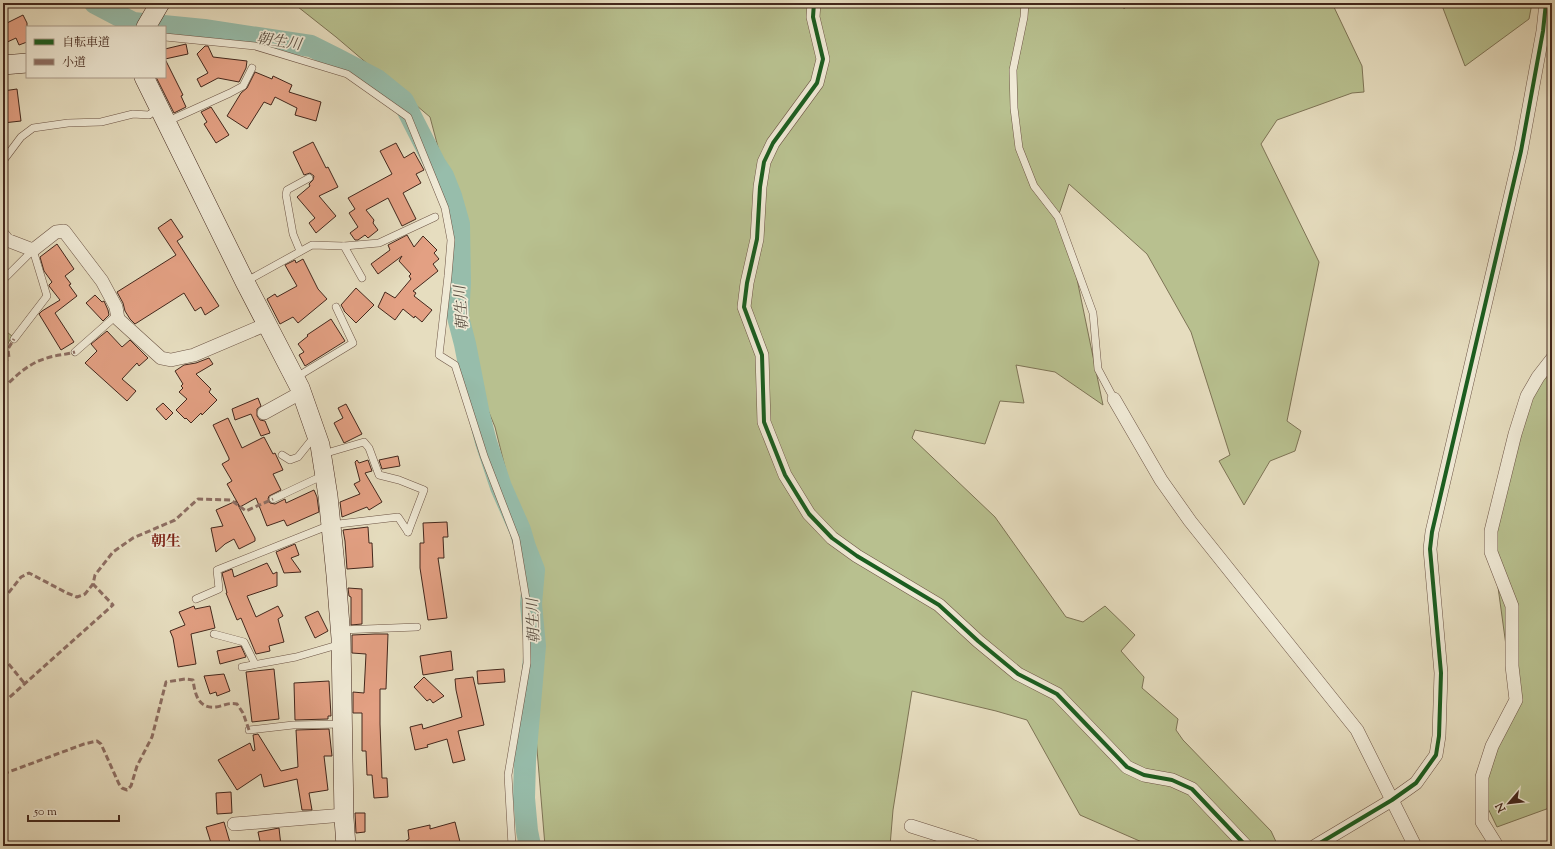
<svg xmlns="http://www.w3.org/2000/svg" width="1555" height="849" viewBox="0 0 1555 849" font-family="'Sorts Mill Goudy','Noto Serif JP',serif">
<style>
.green{fill:#b8c08f;stroke:#7e7456}
.lines{fill:none;stroke-linecap:round;stroke-linejoin:round}
.river{stroke:#97bdab;stroke-width:22}
.building{fill:#e3a083;stroke:#43271c}
.lane-casing{stroke:#6c5445;stroke-width:8}
.street-casing{stroke:#6c5445;stroke-width:14}
.secondary-casing{stroke:#43271c;stroke-width:20}
.lane{stroke:#efe9d5;stroke-width:7}
.street{stroke:#efe9d5;stroke-width:13}
.secondary{stroke:#efe9d5;stroke-width:19}
.quiet{stroke:#8d6e63;stroke-width:3;stroke-dasharray:6 3;stroke-linecap:butt}
.cycleway-casing{stroke:#efe9d5;stroke-width:6}
.cycleway{stroke:#1b5e20;stroke-width:4}
.labels{text-anchor:middle;stroke-width:3.5;stroke-linejoin:round;paint-order:stroke}
.water-label{font-size:15px;font-style:italic;fill:#584c40;stroke:#efe9d5}
.neighbourhood-label{font-size:15px;font-weight:bold;fill:#7a1f14;stroke:#efe9d5}
</style>
<rect width="100%" height="100%" fill="#e6ddbf"/>
<filter id="stains"><feTurbulence type="fractalNoise" baseFrequency=".005" numOctaves="4"/><feColorMatrix values="0 0 0 0 .2 0 0 0 0 .09 0 0 0 0 .02 0 0 0 .5 -.17"/></filter>
<radialGradient id="worn" r=".72"><stop offset=".6" stop-color="#630" stop-opacity="0"/><stop offset="1" stop-color="#630" stop-opacity=".3"/></radialGradient>
<g class="green">
<path d="M293,3H1122L1124,9L1130,3H1332L1362,66L1364,92L1352,93L1277,120L1261,144L1319,262L1287,421L1301,431L1295,451L1270,461L1244,505L1219,461L1230,455L1191,332L1147,254L1069,184L1058,217L1072,255L1103,405L1055,372L1016,365L1024,403L1000,401L985,444L915,430L912,438L995,517L1066,617L1083,622L1105,606L1135,635L1121,651L1144,677L1142,688L1178,719L1176,730L1183,740L1271,831L1278,846H1151L1080,815L1027,720L996,711L912,691L893,810L890,846H545L532,689L535,646L525,547L495,427L461,345L466,252L430,117L336,37Z"/>
<path d="M1441,3H1532L1529,19L1465,66Z"/>
<path d="M3,329L12,336L3,353Z"/>
<path d="M1552,360V807L1497,827L1482,796L1491,752L1514,704L1491,536L1530,392Z"/>
</g>
<g class="lines">
<path class="river" d="M95,3L133,23L204,30L311,46L337,59L377,80L403,101L435,164L443,176L451,196L459,224L460,283L458,317L465,344L479,415L486,442L501,487L520,530L525,547L534,570L531,604L535,646L525,761L524,798L527,831L530,846"/>
</g>
<g class="building">
<path d="M23,15L27,23V42L19,45L16,38L3,44V25Z"/>
<path d="M186,44L188,54L165,59L183,95L181,96L186,107L174,113L156,77H165V49Z"/>
<path d="M205,46H208L213,57L247,61L246,68L239,82L218,78L201,87L197,79L208,73L197,54Z"/>
<path d="M255,72L272,79L273,76L292,85L289,92L321,102L316,121L295,115L297,108L275,97L271,105L264,102L247,129L227,116L241,93L247,88Z"/>
<path d="M17,89L21,121L3,123V91Z"/>
<path d="M211,107L229,135L216,143L204,124L207,122L201,112Z"/>
<path d="M313,142L326,168L328,167L338,187L319,196L336,216L316,233L309,223L315,218L297,197L310,186L309,184L313,180L314,176L310,173L304,175L293,152Z"/>
<path d="M396,143L404,158L414,152L424,170L416,174L421,183L403,193L416,219L402,226L388,198L366,210L374,220L373,223L378,230L368,238L365,235L358,240H355L350,233L358,227L349,213L355,209L348,198L392,174L380,151Z"/>
<path d="M171,219L183,237L177,241L219,306L205,315L201,307L195,311L184,293L135,324L130,319L125,311L123,303L117,292L176,255L158,228Z"/>
<path d="M407,235L414,247L423,236L437,250L434,253L439,259L433,264L438,271L413,291L416,293L414,296L432,310L422,322L415,316L414,318L403,309L395,320L378,307L385,292L395,298L411,279L409,276L411,274L399,261L402,256L378,274L371,264L390,250L388,245Z"/>
<path d="M57,244L74,269L65,276L71,284L69,285L77,296L55,313L74,342L61,350L39,314L42,311L60,300L49,286V285L52,282L44,271L40,257Z"/>
<path d="M303,259L318,289L327,299L298,323L293,317L280,324L267,299L275,294L277,297L297,286L285,265L295,260L296,263Z"/>
<path d="M356,288L374,305L356,323L344,311V310L341,305Z"/>
<path d="M95,295L102,302L104,301L108,310L109,315L103,321L86,303Z"/>
<path d="M331,319L345,341L305,366L299,355L304,352L298,344L308,336L307,335Z"/>
<path d="M107,331L122,347L130,340L148,358L139,366L137,363L122,379L136,391L127,401L85,363L97,351L91,344Z"/>
<path d="M209,358L213,364L196,374L211,389L209,392L217,400L202,415L201,413L191,423L186,418L185,419L176,410L187,399L179,392L183,388L181,386L183,384L175,371L184,365L196,363Z"/>
<path d="M258,398L261,406L257,409V416L260,420L265,421L270,433L261,436L251,414L235,420L232,409Z"/>
<path d="M163,403L173,413L166,420L156,409Z"/>
<path d="M346,404L362,434L344,443L334,423L343,418L338,408Z"/>
<path d="M228,418L242,448L264,437L273,454L275,453L283,470L273,474L281,490L269,496L268,499L270,503L275,504L285,499L286,503L314,490L317,497L319,512L287,526L284,520L267,526L256,498L240,507L227,484L232,481L222,464L229,460V458L213,425Z"/>
<path d="M398,456L400,466L382,469L379,460Z"/>
<path d="M357,460L359,463L368,460L372,471L365,473L382,502L369,510L367,507L342,517L340,502L360,494L354,484L360,481L355,462Z"/>
<path d="M236,501L255,538V541L239,549L234,539L225,544L216,552L211,528L223,526L216,510Z"/>
<path d="M447,522L448,537H443L444,558H438L447,618L428,620L420,568V543H424L423,523Z"/>
<path d="M368,527L369,543H372L373,567L347,569L345,541L343,530Z"/>
<path d="M295,544L299,555L291,558L301,572L284,573L276,552Z"/>
<path d="M267,563L273,574L277,572V586L247,596L256,617L278,606L283,616L278,619L284,642L269,646L270,651L256,654L241,618L237,620L226,593H227L222,573L232,569L234,577Z"/>
<path d="M348,588L362,589V624L351,625V597L349,596Z"/>
<path d="M194,606L195,609L210,606L215,628L191,634L196,664L178,667L173,638L170,631L185,625L179,612Z"/>
<path d="M318,611L328,631L315,638L305,617Z"/>
<path d="M375,634H388L386,689H380V724L382,778H387L388,797L374,798L372,775H367L366,751H362V713H353V692L364,693L366,654L352,653V635Z"/>
<path d="M241,646L246,657L220,664L217,651Z"/>
<path d="M451,651L453,670L423,675L420,656Z"/>
<path d="M274,669L279,719L252,722L246,672Z"/>
<path d="M504,669L505,682L478,684L477,671Z"/>
<path d="M224,674L230,691L217,696L216,692L210,694L204,676Z"/>
<path d="M424,677L444,696L433,703L430,699L427,701L414,687Z"/>
<path d="M473,677L484,725L458,731L465,760L453,763L447,739L427,745L428,747L415,750L410,727L422,724L423,729L462,717L456,690L455,679Z"/>
<path d="M329,681L331,716H328V719L295,720L294,683Z"/>
<path d="M329,729L332,756H324L328,790L309,793L312,810H302L297,779L264,787L261,774L237,790L218,760L250,743L253,751L255,750L253,735L258,734L281,771L298,767L296,730Z"/>
<path d="M231,792L232,813L217,814L216,793Z"/>
<path d="M355,813H365V832L356,833Z"/>
<path d="M224,822L231,846H212L206,827Z"/>
<path d="M455,822L461,846H398L409,839L408,830L430,825V829Z"/>
<path d="M279,828L281,846H261L258,832Z"/>
</g>
<g class="lines">
<g class="lane-casing">
<g id="lane">
<path d="M1025,3L1024,17L1013,70L1014,108L1019,148L1034,186L1058,217L1093,313L1098,369L1114,399"/>
<path d="M165,37L255,46L347,74L408,117L445,208L451,240L448,276L439,355L455,365L484,456L516,539L526,599L527,663L508,775L512,846"/>
<path d="M166,122L230,93L243,86L252,68"/>
<path d="M3,161L21,137L33,128L68,123L101,122L133,114L149,115L158,108"/>
<path d="M344,246L379,243L435,217"/>
<path d="M300,251L293,234L286,195L287,190L309,178"/>
<path d="M3,280L33,250L47,296L14,339"/>
<path d="M245,282L312,245L344,246L362,278"/>
<path d="M75,352L117,315"/>
<path d="M295,378L353,343L336,307"/>
<path d="M323,454L364,442L369,448L379,475L399,480L424,490L408,532"/>
<path d="M282,455L290,460L298,457L314,437"/>
<path d="M273,499L324,475"/>
<path d="M196,599L219,589L217,570L330,525L398,517L408,532"/>
<path d="M340,630L417,627"/>
<path d="M214,634L244,642L255,664"/>
<path d="M242,667L296,657L341,644"/>
<path d="M249,730L293,725L343,724"/>
</g>
</g>
<g class="street-casing">
<g id="street">
<path d="M814,3L813,17L823,59L817,83L773,143L764,162L760,187L757,239L747,283L744,307L762,355L764,422L785,475L809,514L832,538L857,556L939,605L978,641L1018,674L1057,694L1127,767L1144,775L1172,780L1192,789L1246,846"/>
<path d="M3,235L7,240L33,250L56,232L64,231L102,281L116,307L118,319L161,358L171,360L194,355L267,324"/>
<path d="M1114,399L1161,480L1190,521L1357,730L1415,846"/>
<path d="M264,413L302,392"/>
<path d="M234,824L344,815"/>
<path d="M911,826L974,846"/>
<path d="M1315,846L1392,800L1416,783L1436,755L1439,736L1441,673L1430,549L1432,532L1521,151L1543,31L1546,3"/>
<path d="M1497,846L1482,822V777L1492,746L1516,700L1512,666V606L1491,552V531L1515,434L1527,396L1538,377L1552,359"/>
</g>
</g>
<g class="secondary-casing">
<g id="secondary">
<path d="M146,27L160,3"/>
<path d="M3,65L27,63"/>
<path d="M144,77L245,282L300,388L320,445L328,496L336,575L341,638L344,818L346,846"/>
</g>
</g>
<use href="#lane" class="lane"/>
<use href="#street" class="street"/>
<use href="#secondary" class="secondary"/>
<g class="quiet">
<path d="M3,363L9,358L8,349L14,339"/>
<path d="M3,389C14,377 28,364 44,359C54,355 65,355 75,352"/>
<path d="M3,600L21,577L29,573L67,593L77,597L85,594L93,584L95,575L113,552L133,538L175,520L198,499L231,500L246,511L273,499"/>
<path d="M3,657L25,684"/>
<path d="M3,703L113,605L93,584"/>
<path d="M3,774L84,744L97,741L101,744L119,784L122,788L127,790L131,786L137,766L152,737L166,682L185,679L193,680C195,694 198,709 216,707C223,706 229,702 237,704L243,713L249,730"/>
</g>
<g class="cycleway-casing">
<g id="cycleway">
<path d="M814,3L813,17L823,59L817,83L773,143L764,162L760,187L757,239L747,283L744,307L762,355L764,422L785,475L809,514L832,538L857,556L939,605L978,641L1018,674L1057,694L1127,767L1144,775L1172,780L1192,789L1246,846"/>
<path d="M1315,846L1392,800L1416,783L1436,755L1439,736L1441,673L1430,549L1432,532L1521,151L1543,31L1546,3"/>
</g>
</g>
<use href="#cycleway" class="cycleway"/>
</g>
<g class="labels">
<g class="water-label">
<text transform="translate(279 41) rotate(9)" y="5">朝生川</text>
<text transform="translate(461 308) rotate(-94)" y="5">朝生川</text>
<text transform="translate(533 621) rotate(-92)" y="5">朝生川</text>
</g>
<g class="neighbourhood-label">
<text x="166" y="546">朝生</text>
</g>
</g>
<rect width="1555" height="849" fill="none" stroke="#e6ddbf" stroke-width="16"/>
<rect x="4" y="4" width="1547" height="841" fill="none" stroke="#43271c" stroke-width="2"/>
<rect x="8" y="8" width="1539" height="833" fill="none" stroke="#43271c"/>
<rect x="26" y="26" width="140" height="52" fill="#efe9d5" stroke="#aa9b8b"/>
<rect x="34" y="39" width="20" height="6" fill="#1b5e20" stroke="#aa9b8b"/>
<text x="62" y="46" font-size="12" fill="#43271c">自転車道</text>
<rect x="34" y="59" width="20" height="6" fill="#8d6e63" stroke="#aa9b8b"/>
<text x="62" y="66" font-size="12" fill="#43271c">小道</text>
<g transform="translate(1509 803) rotate(242)" stroke="#efe9d5" stroke-width="3" paint-order="stroke">
<path d="M0-3L7 15L0 10L-7 15Z" fill="#43271c"/>
<text y="-6" font-size="11" font-weight="bold" text-anchor="middle" fill="#43271c">N</text>
</g>
<path d="M28 815v6h91v-6" fill="none" stroke="#43271c" stroke-width="2"/>
<text x="34" y="815" font-size="12" fill="#43271c" stroke="#efe9d5" stroke-width="3" paint-order="stroke">50 m</text>
<rect width="100%" height="100%" filter="url(#stains)"/>
<rect width="100%" height="100%" fill="url(#worn)"/>
</svg>
